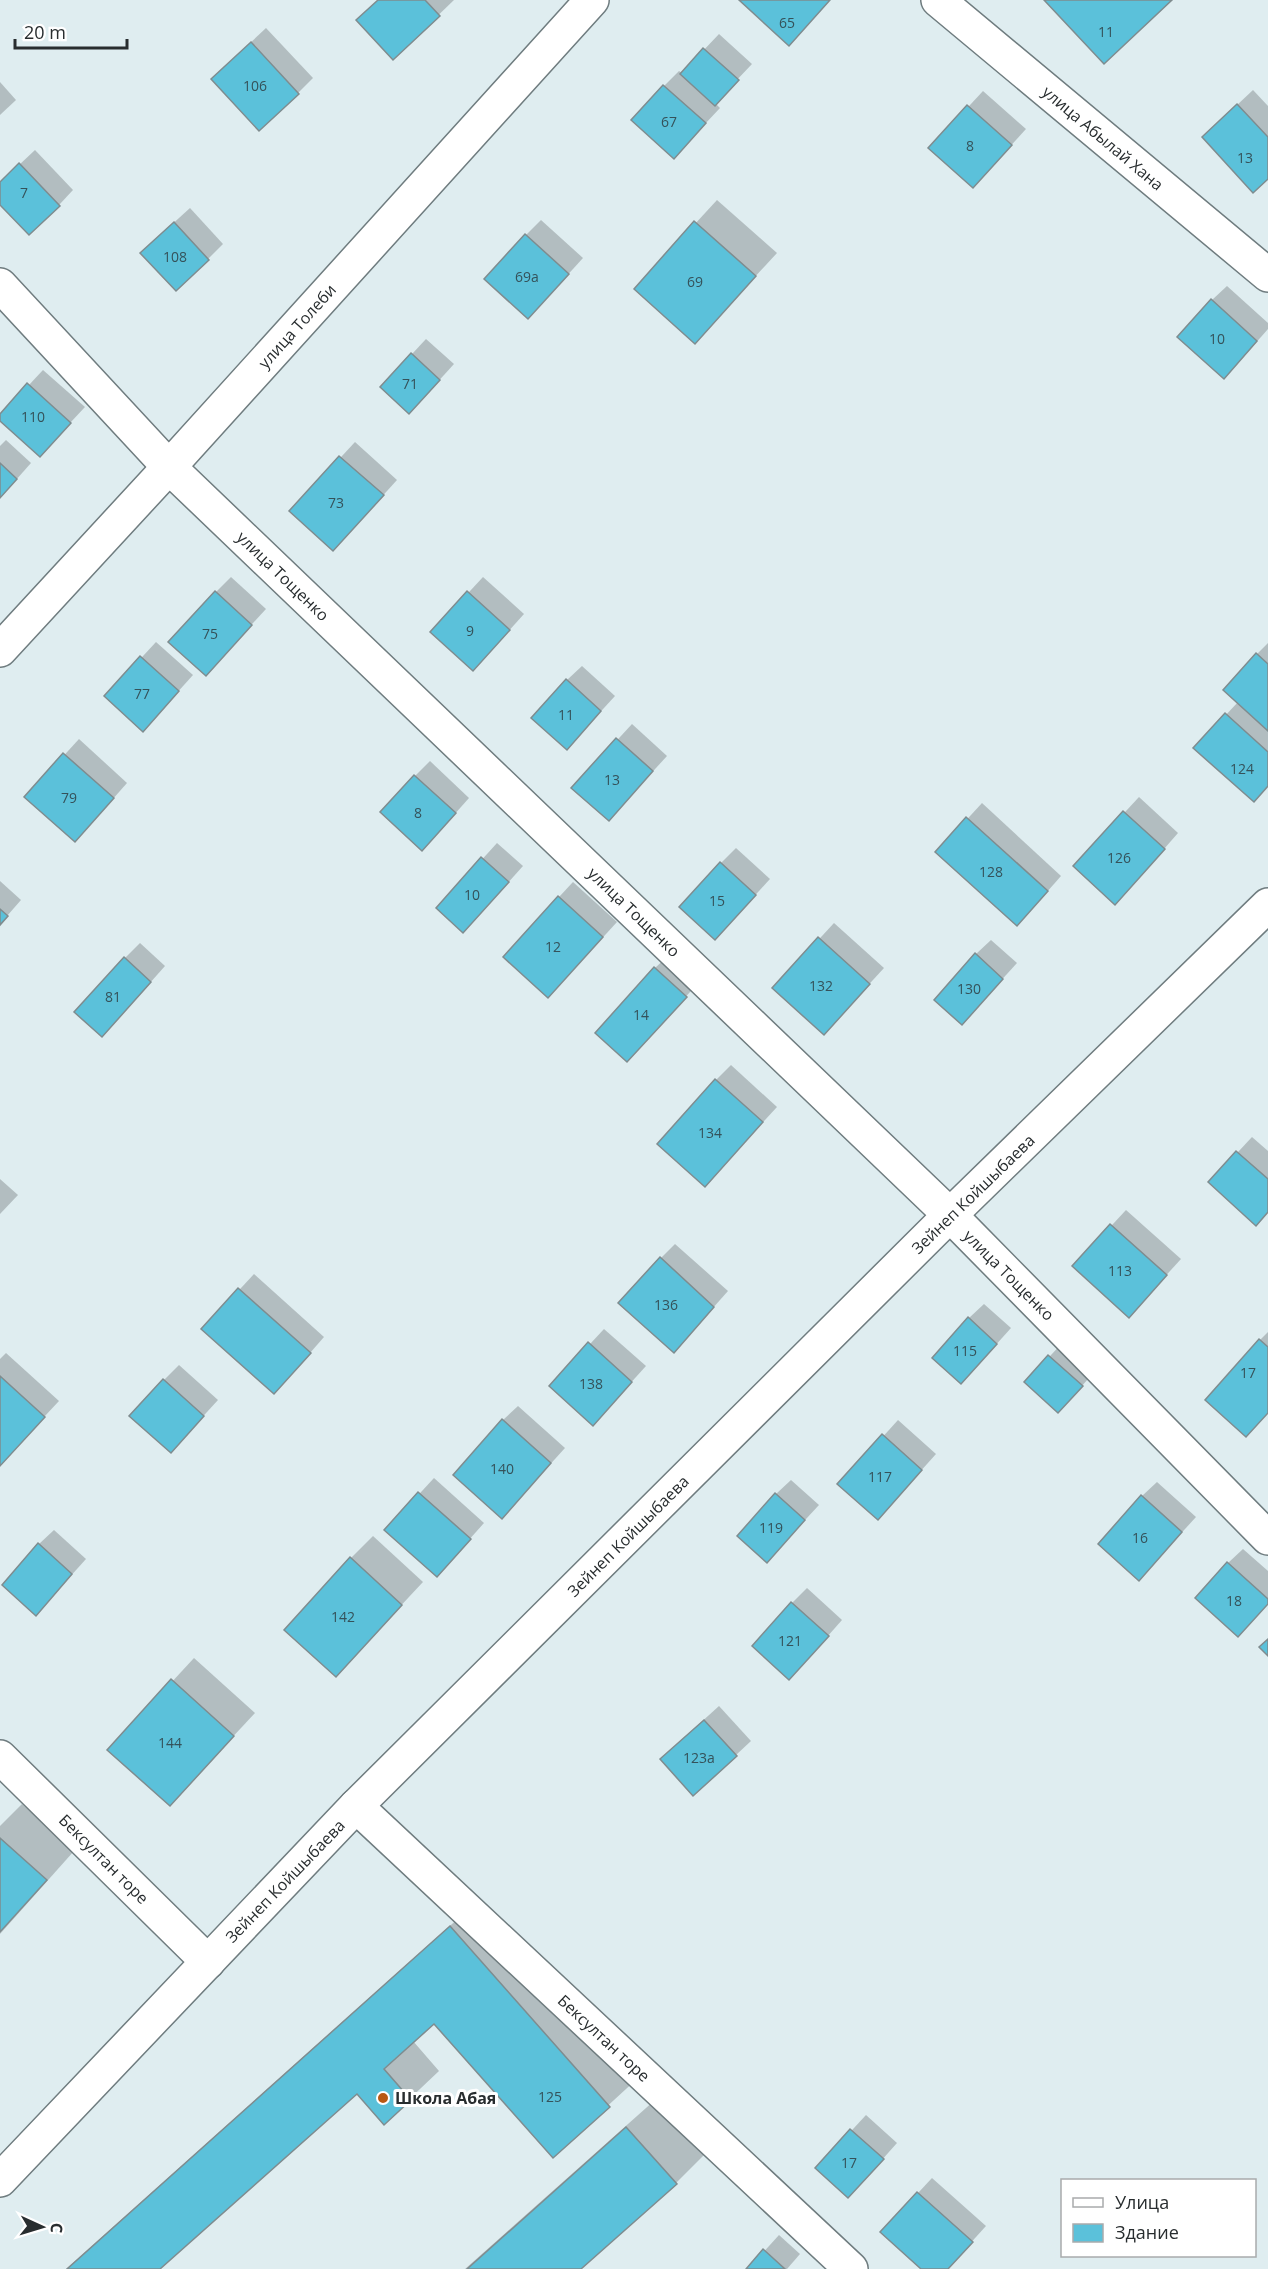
<svg xmlns="http://www.w3.org/2000/svg" width="1268" height="2269" viewBox="0 0 1268 2269" font-family="'Open Sans',sans-serif">
<style>
.shadow{fill:#0003}
.building{fill:#5bc1da;stroke:#7f8c8f;stroke-width:1.5}
.lines{fill:none;stroke-linecap:round;stroke-linejoin:round}
.minor-casing{stroke:#6f7c7f;stroke-width:36}
.minor{stroke:#fff;stroke-width:33}
.poi-dot{fill:#b85813;stroke:#fff;stroke-width:2}
.labels{text-anchor:middle;stroke-width:6;stroke-linejoin:round;paint-order:stroke}
.number-label{font-size:14px;fill:#35525a}
.street-label{font-size:16px;fill:#282d2f;stroke:#fff}
.poi-label{font-size:16px;font-weight:bold;fill:#282d2f;stroke:#fff;text-anchor:start}
</style>
<rect width="100%" height="100%" fill="#dfedf0"/>
<g class="shadow">
<path d="M379,0H454L394,58Z"/>
<path d="M266,28L313,78L298,93L228,64Z"/>
<path d="M719,34L752,64L715,103L720,108L674,157L633,120L664,86L679,71L682,73Z"/>
<path d="M0,82L16,100L0,115Z"/>
<path d="M1253,90L1268,106V177L1219,122Z"/>
<path d="M983,91L1026,129L988,171L931,147Z"/>
<path d="M35,150L73,190L59,205L0,203V183Z"/>
<path d="M717,200L777,253L695,342L636,288Z"/>
<path d="M190,208L223,244L208,259L157,238Z"/>
<path d="M541,220L583,258L543,302L526,235Z"/>
<path d="M1227,286L1268,323V329L1239,362L1212,300Z"/>
<path d="M426,339L454,364L424,397L412,354Z"/>
<path d="M43,370L85,407L54,440L0,419V416Z"/>
<path d="M6,440L31,463L0,498V446Z"/>
<path d="M355,442L397,480L348,534L291,511Z"/>
<path d="M231,577L266,609L206,674L216,592Z"/>
<path d="M483,577L524,614L488,654L432,632Z"/>
<path d="M156,642L193,675L157,715L106,696Z"/>
<path d="M1268,643V786L1254,800L1195,748L1238,702L1257,654Z"/>
<path d="M582,666L615,696L581,733L567,680Z"/>
<path d="M632,724L667,756L623,804L573,788Z"/>
<path d="M79,739L127,783L89,826L26,797Z"/>
<path d="M430,761L469,798L437,834L415,776Z"/>
<path d="M1139,797L1178,833L1130,888L1075,866Z"/>
<path d="M982,803L1061,876L1032,909L937,852Z"/>
<path d="M497,843L523,866L478,916L438,908Z"/>
<path d="M736,848L770,879L730,923L721,863Z"/>
<path d="M0,881L21,900L0,924Z"/>
<path d="M573,882L617,922L563,981L559,897Z"/>
<path d="M834,923L884,968L838,1018L774,988Z"/>
<path d="M991,940L1017,963L976,1008V954Z"/>
<path d="M140,943L165,966L117,1020L125,958Z"/>
<path d="M670,954L700,981L642,1045L655,968Z"/>
<path d="M731,1065L777,1107L719,1170L716,1080Z"/>
<path d="M1252,1137L1268,1151V1211L1210,1182Z"/>
<path d="M0,1179L18,1195L0,1214Z"/>
<path d="M1126,1210L1181,1259L1129,1316L1074,1266Z"/>
<path d="M675,1244L728,1291L688,1336L661,1258Z"/>
<path d="M254,1274L324,1337L289,1377L203,1329Z"/>
<path d="M984,1304L1011,1328L976,1367L969,1318Z"/>
<path d="M604,1329L646,1366L607,1409L551,1386Z"/>
<path d="M1268,1332V1413L1246,1435L1260,1340Z"/>
<path d="M1064,1341L1096,1370L1073,1396L1026,1382Z"/>
<path d="M6,1353L59,1401L0,1464V1359Z"/>
<path d="M179,1365L218,1400L185,1436L164,1380Z"/>
<path d="M518,1406L565,1448L516,1502L503,1420Z"/>
<path d="M898,1420L936,1454L892,1503L840,1484Z"/>
<path d="M434,1478L484,1523L451,1560L386,1530Z"/>
<path d="M791,1480L819,1505L767,1561L776,1494Z"/>
<path d="M1157,1482L1196,1517L1153,1564L1142,1496Z"/>
<path d="M54,1530L86,1559L50,1599L39,1544Z"/>
<path d="M373,1536L423,1582L336,1675L351,1558Z"/>
<path d="M1243,1549L1268,1571V1603L1228,1563Z"/>
<path d="M807,1588L842,1620L804,1663L792,1603Z"/>
<path d="M194,1658L255,1713L170,1804L109,1750Z"/>
<path d="M719,1706L751,1741L736,1755L677,1744Z"/>
<path d="M22,1804L74,1851L0,1934V1826Z"/>
<path d="M480,1899L638,2078L553,2156L434,2022L413,2041L439,2071L384,2123L357,2091L158,2269H66Z"/>
<path d="M655,2100L704,2155L676,2183L579,2269H465Z"/>
<path d="M866,2115L897,2143L863,2181L817,2168Z"/>
<path d="M932,2178L986,2226L947,2269H923L918,2193Z"/>
<path d="M779,2235L800,2254L787,2269H748Z"/>
</g>
<g class="building">
<path d="M378,0H425L440,16L393,60L356,20Z"/>
<path d="M739,0H830L789,46Z"/>
<path d="M1044,0H1172L1104,64Z"/>
<path d="M251,42L299,94L259,131L211,79Z"/>
<path d="M703,48L739,80L715,106L680,74Z"/>
<path d="M663,85L706,123L674,159L631,120Z"/>
<path d="M1237,104L1268,137V179L1253,193L1202,137Z"/>
<path d="M967,105L1012,145L973,188L928,148Z"/>
<path d="M19,163L60,206L29,235L0,205V182Z"/>
<path d="M694,221L756,276L695,344L634,289Z"/>
<path d="M174,222L209,260L176,291L140,253Z"/>
<path d="M525,234L569,274L528,319L484,279Z"/>
<path d="M1211,299L1257,341L1224,379L1177,337Z"/>
<path d="M411,353L440,380L409,414L380,387Z"/>
<path d="M27,383L71,423L40,457L0,421V414Z"/>
<path d="M339,456L384,495L333,551L289,511Z"/>
<path d="M0,463L17,479L0,498Z"/>
<path d="M215,591L252,625L206,676L168,642Z"/>
<path d="M467,591L510,630L473,671L430,632Z"/>
<path d="M1256,653L1268,664V731L1223,690Z"/>
<path d="M140,656L179,691L143,732L104,696Z"/>
<path d="M566,679L601,711L567,750L531,718Z"/>
<path d="M1225,713L1268,752V786L1254,802L1193,748Z"/>
<path d="M616,738L653,771L609,821L571,788Z"/>
<path d="M63,753L114,798L75,842L24,797Z"/>
<path d="M414,775L456,813L422,851L380,812Z"/>
<path d="M1123,811L1165,849L1115,905L1073,866Z"/>
<path d="M966,817L1048,891L1017,926L935,852Z"/>
<path d="M481,857L509,882L463,933L436,908Z"/>
<path d="M720,862L756,895L715,940L679,907Z"/>
<path d="M558,896L603,937L548,998L503,957Z"/>
<path d="M0,909L8,916L0,925Z"/>
<path d="M818,937L870,984L824,1035L772,988Z"/>
<path d="M975,953L1003,979L962,1025L934,1000Z"/>
<path d="M124,957L151,982L102,1037L74,1012Z"/>
<path d="M654,967L687,997L627,1062L595,1033Z"/>
<path d="M715,1079L763,1122L705,1187L657,1144Z"/>
<path d="M1236,1151L1268,1179V1212L1256,1226L1208,1182Z"/>
<path d="M1110,1224L1167,1275L1129,1318L1072,1266Z"/>
<path d="M660,1257L714,1307L674,1353L618,1303Z"/>
<path d="M238,1288L311,1353L274,1394L201,1329Z"/>
<path d="M968,1317L997,1344L961,1384L932,1358Z"/>
<path d="M1259,1339L1268,1347V1413L1246,1437L1205,1400Z"/>
<path d="M588,1342L632,1382L593,1426L549,1386Z"/>
<path d="M1048,1355L1083,1386L1058,1413L1024,1382Z"/>
<path d="M0,1376L45,1417L0,1466Z"/>
<path d="M163,1379L204,1416L171,1453L129,1416Z"/>
<path d="M502,1419L551,1463L502,1519L453,1475Z"/>
<path d="M882,1434L922,1470L878,1520L837,1484Z"/>
<path d="M418,1492L471,1539L437,1577L384,1530Z"/>
<path d="M775,1493L805,1520L767,1563L737,1536Z"/>
<path d="M1141,1495L1182,1532L1139,1581L1098,1544Z"/>
<path d="M38,1543L72,1574L36,1616L2,1585Z"/>
<path d="M350,1557L402,1605L336,1677L284,1630Z"/>
<path d="M1227,1562L1268,1599V1604L1238,1637L1195,1598Z"/>
<path d="M791,1602L829,1636L789,1680L752,1646Z"/>
<path d="M1268,1639V1656L1259,1647Z"/>
<path d="M171,1679L234,1736L170,1806L107,1750Z"/>
<path d="M704,1720L737,1756L693,1796L660,1759Z"/>
<path d="M0,1838L47,1880L0,1932Z"/>
<path d="M450,1926L610,2107L553,2158L434,2024L384,2069L411,2100L384,2125L357,2094L160,2269H67Z"/>
<path d="M626,2127L677,2184L581,2269H467Z"/>
<path d="M850,2129L884,2159L848,2198L815,2168Z"/>
<path d="M917,2192L973,2242L948,2269H921L880,2232Z"/>
<path d="M763,2249L785,2269H746Z"/>
</g>
<g class="lines">
<g class="minor-casing">
<g id="minor">
<path d="M938,0L1268,275"/>
<path d="M0,285L169,467L950,1215L1268,1538"/>
<path d="M0,650L169,467L592,0"/>
<path d="M0,1757L208,1962"/>
<path d="M356,1806L851,2269"/>
<path d="M0,2180L356,1806L950,1215L1268,905"/>
</g>
</g>
<use href="#minor" class="minor"/>
</g>
<circle class="poi-dot" cx="383" cy="2098" r="6"/>
<g class="labels">
<g class="number-label">
<text x="787" y="28">65</text>
<text x="1106" y="37">11</text>
<text x="255" y="91">106</text>
<text x="669" y="127">67</text>
<text x="970" y="151">8</text>
<text x="1245" y="163">13</text>
<text x="24" y="198">7</text>
<text x="175" y="262">108</text>
<text x="527" y="282">69а</text>
<text x="695" y="287">69</text>
<text x="1217" y="344">10</text>
<text x="410" y="389">71</text>
<text x="33" y="422">110</text>
<text x="336" y="508">73</text>
<text x="470" y="636">9</text>
<text x="210" y="639">75</text>
<text x="142" y="699">77</text>
<text x="566" y="720">11</text>
<text x="1242" y="774">124</text>
<text x="612" y="785">13</text>
<text x="69" y="803">79</text>
<text x="418" y="818">8</text>
<text x="1119" y="863">126</text>
<text x="991" y="877">128</text>
<text x="472" y="900">10</text>
<text x="717" y="906">15</text>
<text x="553" y="952">12</text>
<text x="821" y="991">132</text>
<text x="969" y="994">130</text>
<text x="113" y="1002">81</text>
<text x="641" y="1020">14</text>
<text x="710" y="1138">134</text>
<text x="1120" y="1276">113</text>
<text x="666" y="1310">136</text>
<text x="965" y="1356">115</text>
<text x="1248" y="1378">17</text>
<text x="591" y="1389">138</text>
<text x="502" y="1474">140</text>
<text x="880" y="1482">117</text>
<text x="771" y="1533">119</text>
<text x="1140" y="1543">16</text>
<text x="1234" y="1606">18</text>
<text x="343" y="1622">142</text>
<text x="790" y="1646">121</text>
<text x="170" y="1748">144</text>
<text x="699" y="1763">123а</text>
<text x="550" y="2102">125</text>
<text x="849" y="2168">17</text>
</g>
<g class="street-label">
<text transform="translate(1103 138) rotate(40)" y="6">улица Абылай Хана</text>
<text transform="translate(297 326) rotate(-48)" y="6">улица Толеби</text>
<text transform="translate(283 576) rotate(44)" y="6">улица Тощенко</text>
<text transform="translate(634 912) rotate(44)" y="6">улица Тощенко</text>
<text transform="translate(973 1194) rotate(-44)" y="6">Зейнеп Койшыбаева</text>
<text transform="translate(1009 1275) rotate(45)" y="6">улица Тощенко</text>
<text transform="translate(628 1536) rotate(-45)" y="6">Зейнеп Койшыбаева</text>
<text transform="translate(104 1859) rotate(45)" y="6">Бексултан торе</text>
<text transform="translate(285 1881) rotate(-46)" y="6">Зейнеп Койшыбаева</text>
<text transform="translate(604 2038) rotate(43)" y="6">Бексултан торе</text>
</g>
<g class="poi-label">
<text x="395" y="2104">Школа Абая</text>
</g>
</g>
<rect x="1061" y="2179" width="195" height="78" fill="#ffffff" stroke="#a9abac" stroke-width="1.5"/>
<rect x="1073" y="2198" width="30" height="9" fill="#ffffff" stroke="#a9abac" stroke-width="1.5"/>
<text x="1115" y="2209" font-size="18" fill="#282d2f">Улица</text>
<rect x="1073" y="2224" width="30" height="18" fill="#5bc1da" stroke="#a9abac" stroke-width="1.5"/>
<text x="1115" y="2239" font-size="18" fill="#282d2f">Здание</text>
<g transform="translate(42 2227) rotate(94)" stroke="#ffffff" stroke-width="4.5" paint-order="stroke">
<path d="M0-4.5L10 22L0 15L-10 22Z" fill="#282d2f"/>
<text y="-9" font-size="16" font-weight="bold" text-anchor="middle" fill="#282d2f">С</text>
</g>
<path d="M15 39v9h112v-9" fill="none" stroke="#282d2f" stroke-width="3"/>
<text x="24" y="39" font-size="18" fill="#282d2f" stroke="#ffffff" stroke-width="4.5" paint-order="stroke">20 m</text>
</svg>
